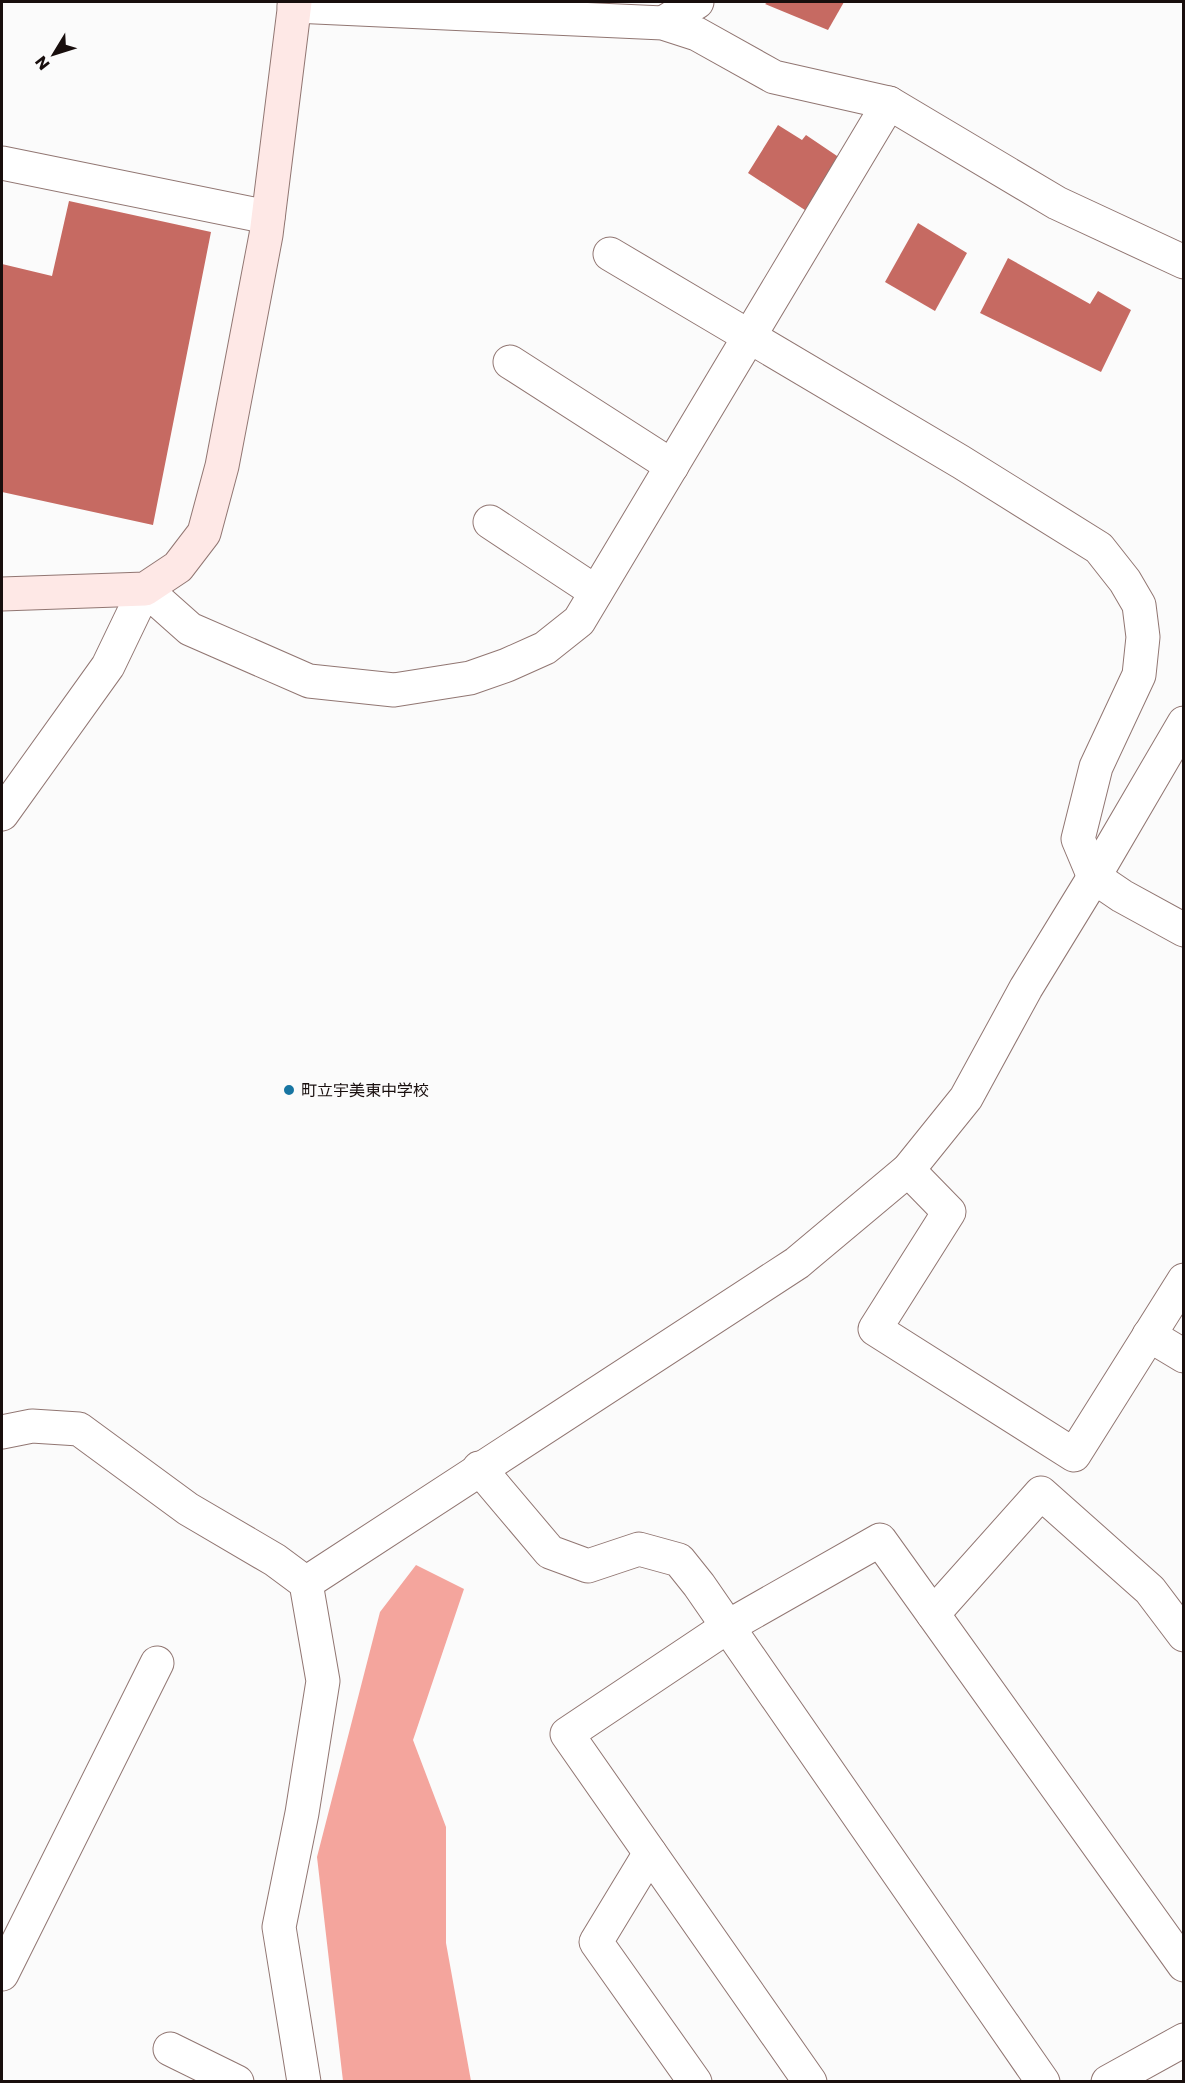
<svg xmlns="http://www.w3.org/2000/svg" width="1185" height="2083" viewBox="0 0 1185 2083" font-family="Poppins,'Noto Sans JP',sans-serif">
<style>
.forest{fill:#f4a59d}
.building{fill:#c66a62}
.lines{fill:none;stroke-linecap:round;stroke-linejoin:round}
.street-casing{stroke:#917672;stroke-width:35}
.secondary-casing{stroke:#917672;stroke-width:35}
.street{stroke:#fff;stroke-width:33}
.secondary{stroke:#fee8e6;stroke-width:33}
.poi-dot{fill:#1775a2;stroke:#fbfbfb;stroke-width:2}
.labels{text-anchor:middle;stroke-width:4.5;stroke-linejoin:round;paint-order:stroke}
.poi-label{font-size:16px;fill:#180e0d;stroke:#fbfbfb;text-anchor:start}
</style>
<rect width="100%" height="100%" fill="#fbfbfb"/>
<path class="forest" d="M416,1565L464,1589L413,1740L446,1827V1943L471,2081H343L317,1857L380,1612Z"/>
<g class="building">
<path d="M768,2H844L828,30L765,4Z"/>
<path d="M778,125L802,140L806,135L840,158L808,212L748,173Z"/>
<path d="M69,201L211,232L153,525L2,492V264L52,276Z"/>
<path d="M918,223L967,253L935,311L885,282Z"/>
<path d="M1008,258L1090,304L1098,291L1131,310L1101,372L980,313Z"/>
</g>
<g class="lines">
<g class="street-casing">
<g id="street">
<path d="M294,6L663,23L697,34L774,77L889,103L1057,203L1184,262"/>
<path d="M663,23L697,2"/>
<path d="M2,163L268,217"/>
<path d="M610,254L961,462L1099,548L1125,581L1139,605L1143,637L1139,675L1096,767L1078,839L1094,877L1122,896L1184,930"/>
<path d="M510,362L672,466"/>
<path d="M490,522L596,592"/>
<path d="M2,814L108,666L145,589L190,629L309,681L394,690L470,678L507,665L545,648L579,621L889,103"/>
<path d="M908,1170L949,1212L875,1329L1074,1455L1184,1280"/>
<path d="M1149,1335L1184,1356"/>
<path d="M2,1432L32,1426L79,1429L188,1509L275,1560L306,1583L323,1681L302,1813L279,1927L304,2082"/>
<path d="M479,1468L550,1552L588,1566L639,1549L679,1560L699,1585L1043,2082"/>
<path d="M306,1583L797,1263L908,1170L966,1098L1026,988L1094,877L1184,723"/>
<path d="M933,1614L1041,1493L1150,1590L1184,1635"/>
<path d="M650,1853L596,1942L695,2082"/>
<path d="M2,1974L157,1663"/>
<path d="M170,2049L237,2082"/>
<path d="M810,2082L567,1734L727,1627L880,1540L1184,1965"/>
<path d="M1108,2082L1184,2040"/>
</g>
</g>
<g class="secondary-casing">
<path id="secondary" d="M2,594L145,589L178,567L204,533L222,466L266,235L295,2"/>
</g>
<use href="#street" class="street"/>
<use href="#secondary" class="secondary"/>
</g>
<circle class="poi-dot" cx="289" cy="1090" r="6"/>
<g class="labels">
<g class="poi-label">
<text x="301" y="1096">町立宇美東中学校</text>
</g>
</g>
<rect width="1185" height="2083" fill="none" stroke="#180e0d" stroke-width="6"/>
<g transform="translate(54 54) rotate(232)" stroke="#fbfbfb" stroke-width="4.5" paint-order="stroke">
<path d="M0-4.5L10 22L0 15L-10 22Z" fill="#180e0d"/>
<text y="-9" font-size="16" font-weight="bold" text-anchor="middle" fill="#180e0d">N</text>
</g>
</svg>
